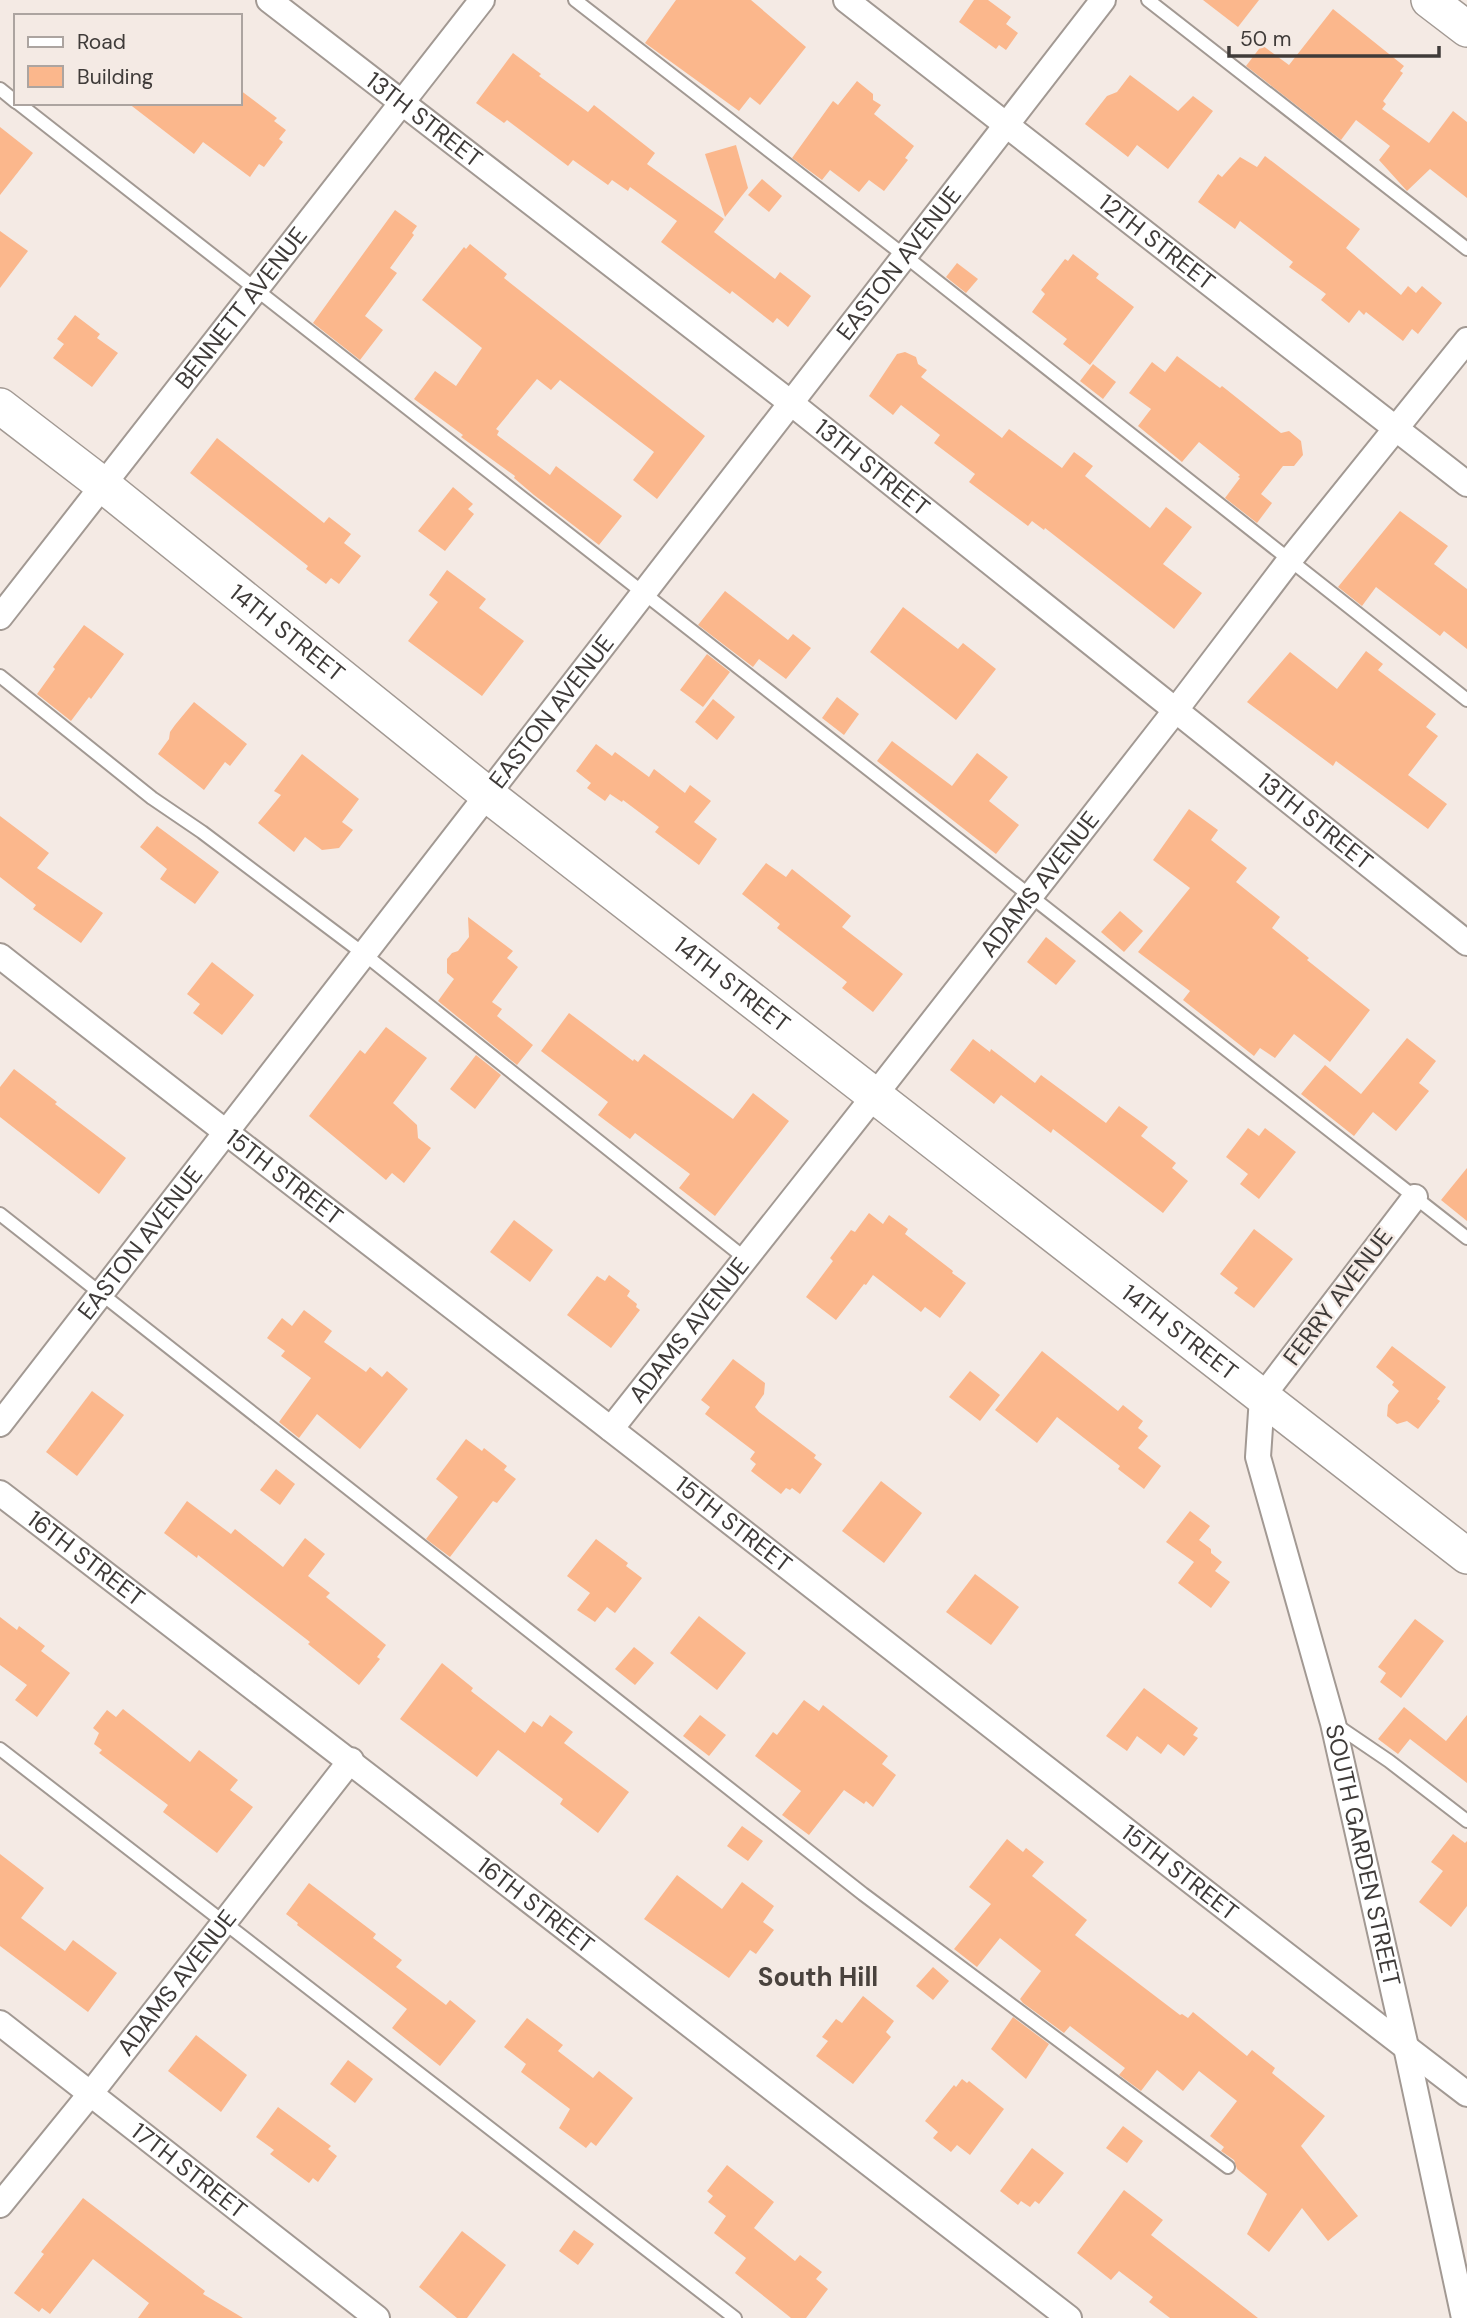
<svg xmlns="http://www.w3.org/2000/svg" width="1467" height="2318" viewBox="0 0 1467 2318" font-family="'DM Sans',sans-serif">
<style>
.building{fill:#fbb78c}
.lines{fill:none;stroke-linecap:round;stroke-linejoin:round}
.lane-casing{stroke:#a29993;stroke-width:16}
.street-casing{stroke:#a29993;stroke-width:28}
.secondary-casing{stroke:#a29993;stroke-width:38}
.lane{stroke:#fff;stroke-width:12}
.street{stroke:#fff;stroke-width:24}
.secondary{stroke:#fff;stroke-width:35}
.labels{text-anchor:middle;stroke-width:5;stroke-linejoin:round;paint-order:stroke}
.street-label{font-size:24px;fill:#3f3b39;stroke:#f4eae4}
.neighbourhood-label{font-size:26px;font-weight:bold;fill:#49423d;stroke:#f4eae4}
</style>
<rect width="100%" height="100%" fill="#f4eae4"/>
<g class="building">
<path d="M676,0H751L806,47L760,105L750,97L739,111L645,43Z"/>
<path d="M974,0H988L1011,17L1006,24L1018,33L1006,50L999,45L996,49L959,22Z"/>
<path d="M1203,0H1259L1238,27Z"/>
<path d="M1333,9L1404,66L1400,71L1403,73L1383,101L1386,104L1382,109L1429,143L1453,111L1467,122V198L1430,169L1407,191L1379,160L1390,146L1356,120L1341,140L1246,66L1262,45L1289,65Z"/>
<path d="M513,53L541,74L539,76L588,112L594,105L655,153L647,164L724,219L714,232L775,279L780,272L811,296L788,327L777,318L773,323L732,291L730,294L661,242L677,221L630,187L628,191L612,180L608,185L573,160L568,166L507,120L504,123L476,103Z"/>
<path d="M1130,75L1178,111L1193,96L1213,111L1168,169L1137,145L1128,157L1085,124L1107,96L1117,92Z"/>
<path d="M857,81L873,94V100L881,105L874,114L914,146L905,158L908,160L884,191L869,180L859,192L830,170L822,180L792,158L833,101L838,105Z"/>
<path d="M240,90L277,118L274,121L286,130L279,139L283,142L264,167L259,164L250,177L203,142L194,154L128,103H240Z"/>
<path d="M0,127L33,153L0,195Z"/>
<path d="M736,145L748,188L725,217L705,154Z"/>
<path d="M1265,156L1360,229L1346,248L1401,295L1408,286L1416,293L1422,286L1442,303L1418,334L1412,329L1403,341L1366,312L1364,315L1359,310L1349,323L1321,300L1326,294L1289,267L1293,262L1240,221L1235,229L1198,202L1218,174L1222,177L1240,157L1257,167Z"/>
<path d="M762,179L782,196L769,212L748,195Z"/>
<path d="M395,210L417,226L412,233L414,235L390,268L397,273L365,316L383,330L360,360L313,323Z"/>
<path d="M0,231L28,251L0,288Z"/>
<path d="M470,244L507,274L504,278L705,436L657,499L633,480L654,452L560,380L551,390L537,379L496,429L499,431L497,435L550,475L556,466L622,516L599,545L534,495L514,478L515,476L461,437L463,435L414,399L435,371L456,386L482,348L422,300L464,247L466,249Z"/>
<path d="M1073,254L1099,274L1096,278L1134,307L1090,365L1063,344L1067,339L1032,312L1045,294L1041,290L1065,259L1068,261Z"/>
<path d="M957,263L978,279L966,293L946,277Z"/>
<path d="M75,315L100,334L97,338L118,353L92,387L53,358L64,344L57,339Z"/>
<path d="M905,352L916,357L918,364L927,370L921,377L1002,438L1009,429L1062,468L1074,452L1093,466L1085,476L1150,528L1166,507L1192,527L1163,564L1202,593L1174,629L1045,528L1044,530L1032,521L1028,526L969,482L975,474L934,443L940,435L901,405L893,415L869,396L897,354Z"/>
<path d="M1177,356L1220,388L1222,386L1281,433L1289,431L1301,441L1303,455L1294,466H1283L1261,494L1272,503L1257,523L1225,498L1240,478L1238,477L1240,475L1199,442L1182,462L1138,426L1151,409L1129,393L1152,362L1165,372Z"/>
<path d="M1093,364L1116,382L1103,399L1080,381Z"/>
<path d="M217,438L324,523L329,517L351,534L344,543L361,556L339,584L331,578L326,584L306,569L308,566L190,473Z"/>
<path d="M453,487L473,504L468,509L474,514L445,551L418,531Z"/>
<path d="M1400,511L1448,546L1434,564L1467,589V649L1444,631L1440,636L1376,587L1362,606L1338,587Z"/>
<path d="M447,570L486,599L479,608L524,641L482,696L408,641L438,602L429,595Z"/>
<path d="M725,591L788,640L793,634L811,648L786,679L759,659L753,667L698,625Z"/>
<path d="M903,607L958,649L963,643L996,669L956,720L870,652Z"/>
<path d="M84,625L124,654L91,699L89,697L71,721L37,694L55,669L53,667Z"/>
<path d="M1366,651L1383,664L1378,670L1436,714L1426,727L1438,736L1408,775L1447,804L1428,829L1336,761L1333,766L1247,702L1290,652L1337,689Z"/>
<path d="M707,654L730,672L703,707L680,690Z"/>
<path d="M837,697L859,714L844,735L822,718Z"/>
<path d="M713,699L735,717L717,740L695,722Z"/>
<path d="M194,702L247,744L230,766L225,762L204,790L158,754L169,739L170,732L175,725Z"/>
<path d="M892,741L952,786L977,753L1008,777L989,801L1019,825L996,854L877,761Z"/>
<path d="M596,744L612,756L615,752L649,777L654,769L685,793L690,785L711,801L694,822L717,839L699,865L655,832L659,827L623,800L622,802L610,794L605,801L587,788L591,783L576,771Z"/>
<path d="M302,754L359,799L342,822L353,830L339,848L322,850L305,837L294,852L258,823L281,795L274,791Z"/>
<path d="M1189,809L1218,830L1211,840L1247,868L1236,882L1280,917L1272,928L1309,958L1307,960L1370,1010L1330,1062L1294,1034L1275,1058L1260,1048L1254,1056L1183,1000L1190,991L1138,952L1190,888L1153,860Z"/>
<path d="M0,816L49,853L37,868L103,913L81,943L33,909L36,905L0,877Z"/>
<path d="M157,826L219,872L195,904L160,879L167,869L140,847Z"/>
<path d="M766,863L786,877L792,869L851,916L842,927L903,974L873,1012L842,988L847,982L777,928L780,924L742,894Z"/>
<path d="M1120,911L1143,931L1124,952L1101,932Z"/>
<path d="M468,917L513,951L507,958L518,967L492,1002L502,1009L497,1016L533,1045L517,1065L438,1001L454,979L447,973V959L452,953L458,951L469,937Z"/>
<path d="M1046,937L1076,961L1056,985L1027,962Z"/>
<path d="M212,962L254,995L222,1035L193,1013L200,1004L187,994Z"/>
<path d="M569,1013L633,1061L634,1059L638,1062L644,1054L733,1119L753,1093L789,1121L715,1216L679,1188L690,1174L635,1133L630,1139L598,1115L608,1102L541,1051Z"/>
<path d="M386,1027L427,1058L393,1103L417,1125L418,1138L431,1148L404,1183L392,1173L386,1180L309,1116L360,1050L365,1054Z"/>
<path d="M1407,1038L1436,1061L1419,1083L1429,1091L1396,1131L1373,1112L1354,1136L1301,1094L1325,1065L1361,1094Z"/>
<path d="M973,1039L990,1052L991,1049L1035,1083L1041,1075L1106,1123L1119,1106L1148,1127L1141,1136L1176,1163L1172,1168L1188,1181L1163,1213L1053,1129L1051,1133L1001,1095L994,1104L950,1070Z"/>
<path d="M476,1055L501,1075L475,1109L450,1089Z"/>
<path d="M14,1069L57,1102L55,1104L126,1158L99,1194L0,1117V1087Z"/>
<path d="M1248,1128L1259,1136L1265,1128L1296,1152L1259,1199L1240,1184L1248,1174L1226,1157Z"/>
<path d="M1467,1168V1221L1441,1200Z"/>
<path d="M869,1213L883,1224L889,1215L908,1229L905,1234L953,1271L952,1273L966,1283L940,1318L925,1307L921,1312L873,1275L866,1285L864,1284L836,1320L806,1297L833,1261L830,1258L851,1230L855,1232Z"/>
<path d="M514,1220L553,1250L530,1282L490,1252Z"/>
<path d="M1254,1229L1293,1259L1254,1308L1234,1293L1238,1288L1220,1274Z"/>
<path d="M609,1275L630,1291L627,1296L637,1304L636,1307L640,1310L611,1348L567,1315L597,1276L605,1281Z"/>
<path d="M304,1310L332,1331L324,1342L366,1372L370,1367L382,1377L387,1371L408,1389L360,1449L317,1414L299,1438L279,1422L311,1378L281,1356L285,1351L267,1338L282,1318L292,1326Z"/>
<path d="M1392,1346L1446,1387L1437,1399L1440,1401L1418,1429L1407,1421L1397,1424L1387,1416L1388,1405L1399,1391L1392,1385L1394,1382L1376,1367Z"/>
<path d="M1042,1351L1118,1411L1123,1405L1143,1421L1138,1428L1148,1436L1138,1448L1161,1466L1144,1489L1118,1469L1120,1466L1057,1417L1037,1443L995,1410Z"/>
<path d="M733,1359L765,1383L764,1394L755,1407L759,1412L816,1455L814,1458L822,1464L800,1494L792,1488L790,1490L786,1488L781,1494L751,1471L756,1464L750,1459L755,1452L705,1414L710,1407L701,1400Z"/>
<path d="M970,1371L1000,1395L980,1421L949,1397Z"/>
<path d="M92,1391L124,1415L77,1476L46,1452Z"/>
<path d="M466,1439L482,1451L484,1448L507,1466L504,1470L516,1479L497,1503L493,1501L450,1557L426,1539L458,1497L436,1479Z"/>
<path d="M276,1469L295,1484L280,1505L260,1490Z"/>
<path d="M881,1481L922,1513L884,1563L842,1531Z"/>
<path d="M187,1501L231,1534L235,1529L283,1567L305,1538L325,1554L308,1576L330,1593L326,1597L386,1645L377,1657L380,1659L359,1685L308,1644L310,1642L257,1601L198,1555L197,1558L164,1533Z"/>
<path d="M1190,1511L1210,1526L1199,1540L1211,1549V1553L1222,1562L1215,1571L1230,1582L1211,1608L1178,1583L1194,1562L1166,1542Z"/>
<path d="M596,1539L628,1563L626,1566L642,1578L615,1613L607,1607L595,1622L577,1610L590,1593L567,1576Z"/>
<path d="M975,1574L1019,1607L991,1645L946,1612Z"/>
<path d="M699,1616L746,1653L717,1690L670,1653Z"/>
<path d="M0,1617L17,1630L19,1626L45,1646L41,1651L70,1673L37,1717L15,1700L27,1685L0,1665Z"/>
<path d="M1415,1619L1444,1641L1401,1698L1380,1682L1386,1673L1378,1667Z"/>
<path d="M634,1647L654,1663L635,1685L615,1669Z"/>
<path d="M442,1663L473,1688L471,1691L525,1733L533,1721L542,1727L550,1715L573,1732L564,1743L629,1792L598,1833L560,1804L563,1799L498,1750L477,1777L400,1719Z"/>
<path d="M1144,1688L1198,1728L1193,1735L1198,1738L1184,1756L1168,1744L1161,1754L1137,1736L1127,1751L1106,1736Z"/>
<path d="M804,1700L819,1711L823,1705L888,1756L882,1764L896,1775L873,1807L866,1801L864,1804L844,1790L809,1835L782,1815L801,1791L755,1756L773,1732L777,1735Z"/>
<path d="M1404,1707L1446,1741L1467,1715V1783L1410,1739L1398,1754L1378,1739Z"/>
<path d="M123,1709L190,1762L199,1750L238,1780L230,1790L253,1807L217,1853L163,1812L168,1805L99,1753L102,1750L94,1744L99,1733L93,1728L107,1710L116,1717Z"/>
<path d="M700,1715L726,1735L709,1756L683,1736Z"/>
<path d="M742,1826L763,1841L748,1861L727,1846Z"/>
<path d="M1453,1834L1465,1843L1467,1841V1906L1451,1927L1419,1902L1443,1871L1431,1862Z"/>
<path d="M1007,1839L1023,1852L1026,1848L1044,1862L1032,1876L1087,1920L1075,1935L1180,2015L1182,2014L1188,2018L1193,2012L1247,2056L1252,2050L1275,2068L1272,2073L1325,2116L1301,2146L1358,2216L1328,2241L1302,2208L1269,2252L1247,2234L1267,2194L1237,2169L1234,2160L1221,2151L1224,2147L1210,2136L1237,2101L1199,2071L1183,2091L1157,2070L1141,2091L1119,2075L1125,2068L1070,2026L1064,2033L1023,2003L1020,1999L1041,1971L1000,1938L977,1967L954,1949L991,1904L969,1887Z"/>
<path d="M0,1854L44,1888L21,1918L65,1951L73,1940L117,1973L88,2012L0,1946Z"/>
<path d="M677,1875L722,1909L742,1882L774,1906L763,1922L774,1930L756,1954L750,1950L729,1978L644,1919Z"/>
<path d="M309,1883L376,1934L373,1938L402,1960L396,1967L446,2005L450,2000L476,2021L440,2066L392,2028L407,2009L297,1925L298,1923L286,1914Z"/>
<path d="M933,1967L949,1981L933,2000L916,1986Z"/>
<path d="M863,1996L894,2021L886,2032L891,2037L853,2084L816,2056L828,2041L822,2037L836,2019L842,2023Z"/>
<path d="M1013,2017L1049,2044L1026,2079L991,2049Z"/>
<path d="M527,2018L563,2045L558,2051L593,2078L599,2071L633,2098L596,2146L591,2142L586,2148L559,2128L570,2109L521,2072L526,2064L504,2047Z"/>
<path d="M196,2035L247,2075L221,2112L168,2071Z"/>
<path d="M348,2060L373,2079L355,2103L330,2084Z"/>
<path d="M962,2079L967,2083L969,2081L1004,2109L970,2155L957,2145L951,2152L933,2138L938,2132L925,2121L954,2085L956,2087Z"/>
<path d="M278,2107L331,2146L328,2149L337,2156L318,2182L313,2178L309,2183L270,2154L274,2150L256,2137Z"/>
<path d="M1123,2126L1143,2141L1127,2163L1106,2148Z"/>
<path d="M1032,2148L1064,2173L1039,2204L1035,2201L1030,2207L1021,2201L1018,2205L1000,2191Z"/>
<path d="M727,2165L774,2202L754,2228L795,2261L800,2255L822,2272L816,2279L828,2289L806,2318H791L735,2273L746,2258L714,2233L726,2216L708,2202L713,2196L707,2191Z"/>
<path d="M1124,2190L1163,2220L1151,2235L1258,2318H1170L1149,2302L1153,2297L1119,2271L1111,2280L1077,2253Z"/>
<path d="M83,2198L205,2291L203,2294L243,2318H138L149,2303L93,2259L50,2314L42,2308L39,2312L14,2293L44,2254L41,2252Z"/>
<path d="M574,2230L594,2244L578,2265L559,2251Z"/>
<path d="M462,2231L506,2265L467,2318H457L419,2287Z"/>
</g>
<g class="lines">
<g class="lane-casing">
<g id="lane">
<path d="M575,0L905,256L1467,700"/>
<path d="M1148,0L1467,249"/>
<path d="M0,89L16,102"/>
<path d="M18,103L1467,1238"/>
<path d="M0,676L152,798L202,832L364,954L746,1259"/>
<path d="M0,1214L863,1894L1228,2167"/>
<path d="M1336,1725L1389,1761L1467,1821"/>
<path d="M0,1749L735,2318"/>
</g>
</g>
<g class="street-casing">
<g id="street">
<path id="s1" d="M269,0L791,403L1467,943"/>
<path id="s2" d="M846,0L1467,484"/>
<path id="s3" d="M0,617L482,0"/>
<path id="s4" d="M0,956C203,1116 408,1272 612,1430C897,1651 1180,1875 1467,2094"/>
<path id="s5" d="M1415,1197L1262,1397L1258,1457L1333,1723L1406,2047L1464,2318"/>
<path id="s6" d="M0,1424L1103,0"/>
<path id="s7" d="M611,1429L875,1095L1175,711L1289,561L1467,340"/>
<path id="s8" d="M0,1493C358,1766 712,2043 1069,2318"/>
<path id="s9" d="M0,2023L377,2318"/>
<path id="s10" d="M0,2205L91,2093L351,1760"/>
</g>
</g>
<g class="secondary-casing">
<g id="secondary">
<path d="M1429,0L1467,29"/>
<path id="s11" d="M0,406L103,485L488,795L1467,1556"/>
</g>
</g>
<use href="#lane" class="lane"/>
<use href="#street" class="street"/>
<use href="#secondary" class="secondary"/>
</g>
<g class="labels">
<g class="street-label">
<text dy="8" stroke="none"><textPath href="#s1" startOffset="196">13TH STREET</textPath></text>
<text dy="8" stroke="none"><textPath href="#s2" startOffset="394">12TH STREET</textPath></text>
<text dy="8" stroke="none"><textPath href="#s6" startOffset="1468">EASTON AVENUE</textPath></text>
<text dy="8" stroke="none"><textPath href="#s3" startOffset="392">BENNETT AVENUE</textPath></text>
<text dy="8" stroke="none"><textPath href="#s1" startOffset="763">13TH STREET</textPath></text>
<text dy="8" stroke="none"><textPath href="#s11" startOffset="366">14TH STREET</textPath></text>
<text dy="8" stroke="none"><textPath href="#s6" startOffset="901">EASTON AVENUE</textPath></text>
<text dy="8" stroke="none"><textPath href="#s1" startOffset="1330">13TH STREET</textPath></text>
<text dy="8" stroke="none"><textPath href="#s7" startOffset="693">ADAMS AVENUE</textPath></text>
<text dy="8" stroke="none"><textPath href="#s11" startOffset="933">14TH STREET</textPath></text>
<text dy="8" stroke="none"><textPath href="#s4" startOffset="360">15TH STREET</textPath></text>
<text dy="8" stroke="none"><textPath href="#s6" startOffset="229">EASTON AVENUE</textPath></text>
<text transform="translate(1338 1297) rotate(-53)" y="8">FERRY AVENUE</text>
<text dy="8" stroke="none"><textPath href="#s7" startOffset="126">ADAMS AVENUE</textPath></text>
<text dy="8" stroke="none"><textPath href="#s11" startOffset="1500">14TH STREET</textPath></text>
<text dy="8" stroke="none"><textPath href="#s4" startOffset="928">15TH STREET</textPath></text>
<text dy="8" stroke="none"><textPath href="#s8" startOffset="108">16TH STREET</textPath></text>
<text dy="8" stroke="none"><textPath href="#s5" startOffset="724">SOUTH GARDEN STREET</textPath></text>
<text dy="8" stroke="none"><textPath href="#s4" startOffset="1494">15TH STREET</textPath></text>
<text dy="8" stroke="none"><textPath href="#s8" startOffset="676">16TH STREET</textPath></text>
<text dy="8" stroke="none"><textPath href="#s10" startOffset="284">ADAMS AVENUE</textPath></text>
<text dy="8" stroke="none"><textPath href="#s9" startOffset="240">17TH STREET</textPath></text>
</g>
<g class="neighbourhood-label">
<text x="818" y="1986">South Hill</text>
</g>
</g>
<rect x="14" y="14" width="228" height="91" fill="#f4eae4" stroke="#aca4a0" stroke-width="2"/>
<rect x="28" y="37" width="35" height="10" fill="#ffffff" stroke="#aca4a0" stroke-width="2"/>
<text x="77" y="49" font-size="21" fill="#3f3b39">Road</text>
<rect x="28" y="66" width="35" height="21" fill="#fbb78c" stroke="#aca4a0" stroke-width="2"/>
<text x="77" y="84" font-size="21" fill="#3f3b39">Building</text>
<path d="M1229 46v10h210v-10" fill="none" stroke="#3f3b39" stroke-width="3.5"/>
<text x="1240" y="46" font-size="21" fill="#3f3b39" stroke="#f4eae4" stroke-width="5" paint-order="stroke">50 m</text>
</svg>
